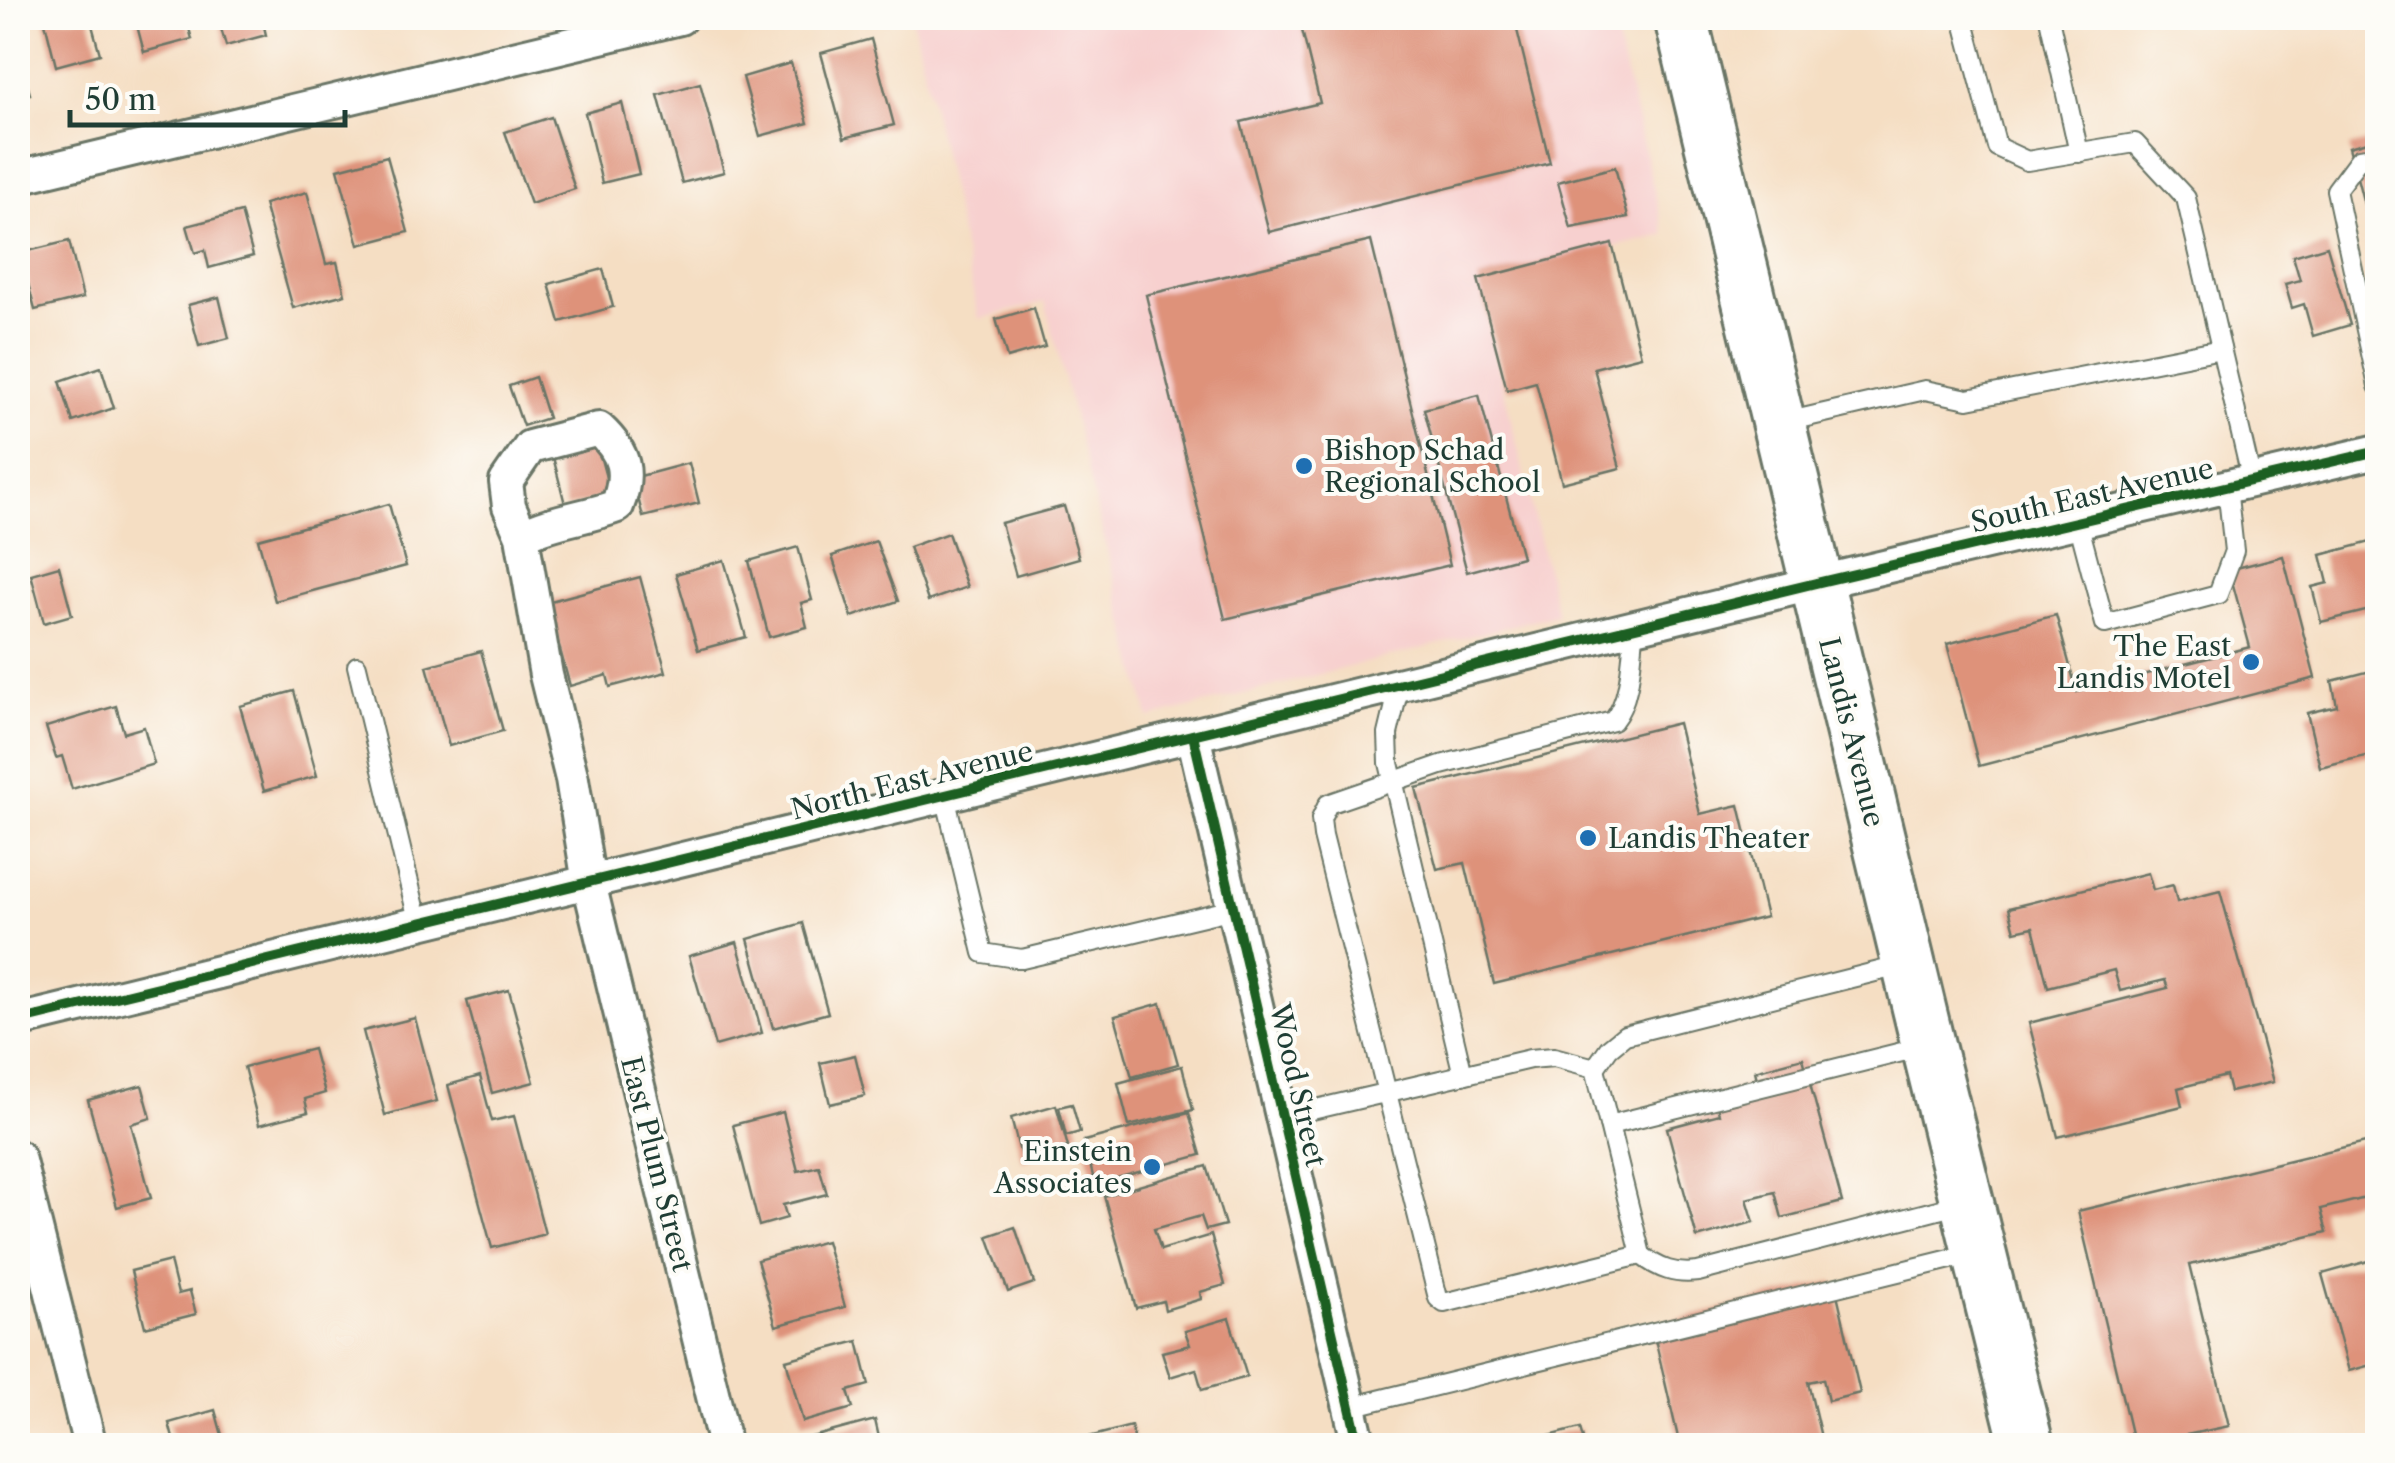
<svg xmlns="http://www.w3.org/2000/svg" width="2395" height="1463" viewBox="0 0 2395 1463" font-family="'Libre Caslon Text',serif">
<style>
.built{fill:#f7d0cf}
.building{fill:#de927a}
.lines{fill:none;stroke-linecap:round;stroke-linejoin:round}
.service-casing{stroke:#6a7566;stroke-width:22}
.minor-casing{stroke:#6a7566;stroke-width:38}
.primary-casing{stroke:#6a7566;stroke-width:58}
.service{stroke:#fff;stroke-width:18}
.minor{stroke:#fff;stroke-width:32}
.primary{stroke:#fff;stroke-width:52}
.cycleway-casing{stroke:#fdfcf7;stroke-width:16}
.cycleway{stroke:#1b5e20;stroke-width:10}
.poi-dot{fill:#1f6fb2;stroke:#fdfcf7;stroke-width:4}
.labels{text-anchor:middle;stroke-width:8;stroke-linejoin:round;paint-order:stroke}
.poi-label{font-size:28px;fill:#1f3d34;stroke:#fdfcf7;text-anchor:start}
.street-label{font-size:28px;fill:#1f3d34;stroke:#fdfcf7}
</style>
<rect width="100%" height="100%" fill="#fdfcf7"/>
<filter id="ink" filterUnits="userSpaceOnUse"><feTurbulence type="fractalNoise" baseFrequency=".01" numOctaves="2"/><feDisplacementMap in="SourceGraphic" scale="20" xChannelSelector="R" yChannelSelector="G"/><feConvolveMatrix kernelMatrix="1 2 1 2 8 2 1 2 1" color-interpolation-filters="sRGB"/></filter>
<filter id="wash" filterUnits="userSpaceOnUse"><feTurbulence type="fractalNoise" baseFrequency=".0048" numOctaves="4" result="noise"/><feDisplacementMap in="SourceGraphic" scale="40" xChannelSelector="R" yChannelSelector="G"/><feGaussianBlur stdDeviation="2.25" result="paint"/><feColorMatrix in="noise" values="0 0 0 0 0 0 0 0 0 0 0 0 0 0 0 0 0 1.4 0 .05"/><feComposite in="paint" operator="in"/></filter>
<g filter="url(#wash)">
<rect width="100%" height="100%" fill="#f5dec3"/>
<path class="built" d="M912,18H1612L1665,235L1478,279L1557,614L1149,718L1045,302L979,319Z"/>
<g id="blocks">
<g class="building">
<path d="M44,18H90L100,54L56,66Z"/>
<path d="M135,18H186L192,39L144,52Z"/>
<path d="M218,18H262L266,35L226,46Z"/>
<path d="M306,18H338V19L309,27Z"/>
<path d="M1299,18H1552L1553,21L1517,30L1550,163L1269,232L1241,122L1320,103Z"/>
<path d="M871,39L894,125L844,138L821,53Z"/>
<path d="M18,53L30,94L18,97Z"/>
<path d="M791,63L808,123L760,136L743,77Z"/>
<path d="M700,83L724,172L682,183L658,95Z"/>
<path d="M622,103L639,174L602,183L585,113Z"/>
<path d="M551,117L575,189L531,204L505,132Z"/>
<path d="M2378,139V250H2376L2349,147Z"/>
<path d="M387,156L408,232L359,245L338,169Z"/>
<path d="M1615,167L1628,217L1571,228L1558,182Z"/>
<path d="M307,192L326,264L337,262L345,294L293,308L264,204Z"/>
<path d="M241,212L253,256L209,268L205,250L195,253L187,226Z"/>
<path d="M69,241L83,298L35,310L20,253Z"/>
<path d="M1371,241L1450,565L1225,619L1146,295Z"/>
<path d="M1612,244L1641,356L1594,368L1620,468L1562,483L1536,382L1507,390L1478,279Z"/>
<path d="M2327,246L2350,325L2313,336L2304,304L2292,308L2285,284L2300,280L2293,256Z"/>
<path d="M603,269L613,307L560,322L549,284Z"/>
<path d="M219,297L229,338L199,346L188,305Z"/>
<path d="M1034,308L1045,347L1007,358L996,319Z"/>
<path d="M101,367L114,408L73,422L60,381Z"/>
<path d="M535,377L548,418L523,426L509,386Z"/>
<path d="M1479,395L1522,557L1467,572L1424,409Z"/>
<path d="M595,437L611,496L566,508L551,449Z"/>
<path d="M689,463L699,503L643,517L633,478Z"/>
<path d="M389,504L406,566L275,601L258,539Z"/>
<path d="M1064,506L1079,558L1016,576L1001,523Z"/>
<path d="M948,533L967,587L928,601L909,547Z"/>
<path d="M2378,540V608L2321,622L2312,587L2328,583L2321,555Z"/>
<path d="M876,541L898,601L852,617L832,556Z"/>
<path d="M798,547L812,600L801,603L807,627L769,637L749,561Z"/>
<path d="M2283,556L2315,678L1979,766L1947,644L2056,615L2077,692L2250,647L2229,570Z"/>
<path d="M724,560L746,637L698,650L676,574Z"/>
<path d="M59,566L72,615L44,623L31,574Z"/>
<path d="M640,577L666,672L610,687L607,675L570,686L547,602Z"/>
<path d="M481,651L503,731L449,746L427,666Z"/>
<path d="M2378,669V753L2320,767L2307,713L2337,706L2332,681Z"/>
<path d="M294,691L317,776L264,791L240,706Z"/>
<path d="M116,706L124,733L144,727L154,764L72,789L62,756L56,758L46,727Z"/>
<path d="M1678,723L1700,814L1739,805L1766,917L1494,984L1465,863L1437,869L1416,788Z"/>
<path d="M2148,873L2153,890L2173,885L2177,902L2220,891L2273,1082L2230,1092L2226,1076L2178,1088L2182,1106L2058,1137L2029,1023L2168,988L2165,980L2120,991L2114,970L2048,987L2033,927L2015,931L2009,908Z"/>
<path d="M803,923L828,1013L773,1028L748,939Z"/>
<path d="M737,942L762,1033L715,1046L689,956Z"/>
<path d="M509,990L534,1082L492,1093L467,1001Z"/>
<path d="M1161,1003L1178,1064L1132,1077L1115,1016Z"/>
<path d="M415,1018L437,1101L385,1115L363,1031Z"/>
<path d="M313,1049L325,1093L305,1099L308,1112L259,1125L244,1067Z"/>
<path d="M855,1055L865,1096L830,1104L820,1063Z"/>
<path d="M1803,1058L1842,1202L1782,1218L1775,1192L1747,1199L1754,1222L1697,1238L1667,1128L1719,1114L1714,1095L1758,1083L1755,1071Z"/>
<path d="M1182,1066L1193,1110L1129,1126L1118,1083Z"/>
<path d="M480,1076L492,1121L514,1116L545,1234L492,1248L448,1085Z"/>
<path d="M142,1085L151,1118L131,1124L151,1198L117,1207L88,1100Z"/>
<path d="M1072,1104L1080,1132L1066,1136L1059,1107Z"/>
<path d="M1056,1105L1068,1147L1022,1160L1011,1118Z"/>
<path d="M783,1112L798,1171L819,1166L827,1194L783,1205L787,1218L759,1226L733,1125Z"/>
<path d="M1189,1113L1201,1155L1095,1184L1084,1141Z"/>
<path d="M2374,1140L2378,1155V1195L2321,1209L2327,1232L2190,1265L2229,1426L2134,1446L2078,1211Z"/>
<path d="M1207,1166L1225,1225L1206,1230L1201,1216L1154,1229L1161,1250L1211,1235L1225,1285L1200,1292L1201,1299L1165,1310L1163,1301L1136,1308L1104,1196Z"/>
<path d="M1015,1227L1034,1283L1008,1292L988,1236Z"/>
<path d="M826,1241L845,1307L776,1326L757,1260Z"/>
<path d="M2372,1260L2378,1281V1363L2349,1371L2322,1274Z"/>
<path d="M170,1261L178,1294L190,1291L196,1314L145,1327L131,1271Z"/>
<path d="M1834,1281L1860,1393L1828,1401L1823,1379L1808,1382L1823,1446H1680L1652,1326Z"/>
<path d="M1229,1318L1247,1377L1202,1390L1196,1369L1170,1377L1162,1352L1190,1345L1185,1331Z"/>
<path d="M858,1341L869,1385L848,1391L853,1408L803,1422L786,1360Z"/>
<path d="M215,1410L225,1446H175L169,1423Z"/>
<path d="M875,1420L881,1446H814L812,1437Z"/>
<path d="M1131,1426L1136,1446H1062V1444Z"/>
<path d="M1580,1428L1585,1446H1519L1518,1444Z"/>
</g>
</g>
</g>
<g filter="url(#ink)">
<use href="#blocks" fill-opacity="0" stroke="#6a7566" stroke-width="2.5"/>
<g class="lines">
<g class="service-casing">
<g id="service">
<path d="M1963,18L1997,147L2027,161L2135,143L2186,198L2252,481"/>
<path d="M2049,18L2079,153"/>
<path d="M2378,156L2359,159L2336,190L2378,386"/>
<path d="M1781,423L1925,390L1968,399L2221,349"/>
<path d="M2078,522L2105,624L2218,594L2234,551L2227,487"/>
<path d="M357,666L419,924"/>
<path d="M1400,684L1388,734L1389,763L1463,1075"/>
<path d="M945,796L983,953L1022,959L1233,909"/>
<path d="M1595,1068L1609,1048L1625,1035L1903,965"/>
<path d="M1282,1117L1530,1059L1554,1057L1595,1068L1641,1255L1444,1303L1438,1298L1323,836L1321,819L1328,804L1441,765L1613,721C1632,698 1631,656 1635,627"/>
<path d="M1609,1125L1922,1047"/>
<path d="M1641,1255C1659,1269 1675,1275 1698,1272L1961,1204"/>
<path d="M1350,1407L1975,1253"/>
</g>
</g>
<g class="minor-casing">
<g id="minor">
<path d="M18,177L680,18"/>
<path d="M522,536L509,506L506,482L530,447L599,429C625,453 630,473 617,506C585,518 552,520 522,536L546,675L572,779L589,883L725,1446"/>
<path d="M1193,735L1359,1446"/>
<path d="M18,1021L1816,583L2378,451"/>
<path d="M18,1157L90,1446"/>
</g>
</g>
<g class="primary-casing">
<path id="primary" d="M1681,18L1925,1033L2027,1446"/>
</g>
<use href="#service" class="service"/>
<use href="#minor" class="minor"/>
<use href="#primary" class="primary"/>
<g class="cycleway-casing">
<g id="cycleway">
<path d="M1193,735L1359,1446"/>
<path d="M18,1021L1816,583L2378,451"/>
</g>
</g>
<use href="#cycleway" class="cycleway"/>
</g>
</g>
<g class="poi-dot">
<circle cx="1304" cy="466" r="10"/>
<circle cx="2251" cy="662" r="10"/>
<circle cx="1588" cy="838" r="10"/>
<circle cx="1152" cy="1167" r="10"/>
</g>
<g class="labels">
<g class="poi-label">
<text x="1324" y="460">Bishop Schad<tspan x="1324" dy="32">Regional School</tspan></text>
<text x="2231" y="656" text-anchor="end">The East<tspan x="2231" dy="32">Landis Motel</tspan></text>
<text x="1608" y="848">Landis Theater</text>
<text x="1132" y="1161" text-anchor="end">Einstein<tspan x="1132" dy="32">Associates</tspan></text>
</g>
<g class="street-label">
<text transform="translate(2092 495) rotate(-13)" y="10">South East Avenue</text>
<text transform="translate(1852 732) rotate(76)" y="10">Landis Avenue</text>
<text transform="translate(912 780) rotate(-14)" y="10">North East Avenue</text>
<text transform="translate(1298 1085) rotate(77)" y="10">Wood Street</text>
<text transform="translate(657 1164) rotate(76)" y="10">East Plum Street</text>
</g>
</g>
<rect width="2395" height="1463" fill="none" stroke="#fdfcf7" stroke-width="60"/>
<path d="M70 110v15h275v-15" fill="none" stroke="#1f3d34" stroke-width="5"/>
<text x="85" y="110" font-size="30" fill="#1f3d34" stroke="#fdfcf7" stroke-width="8" paint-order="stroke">50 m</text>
</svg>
